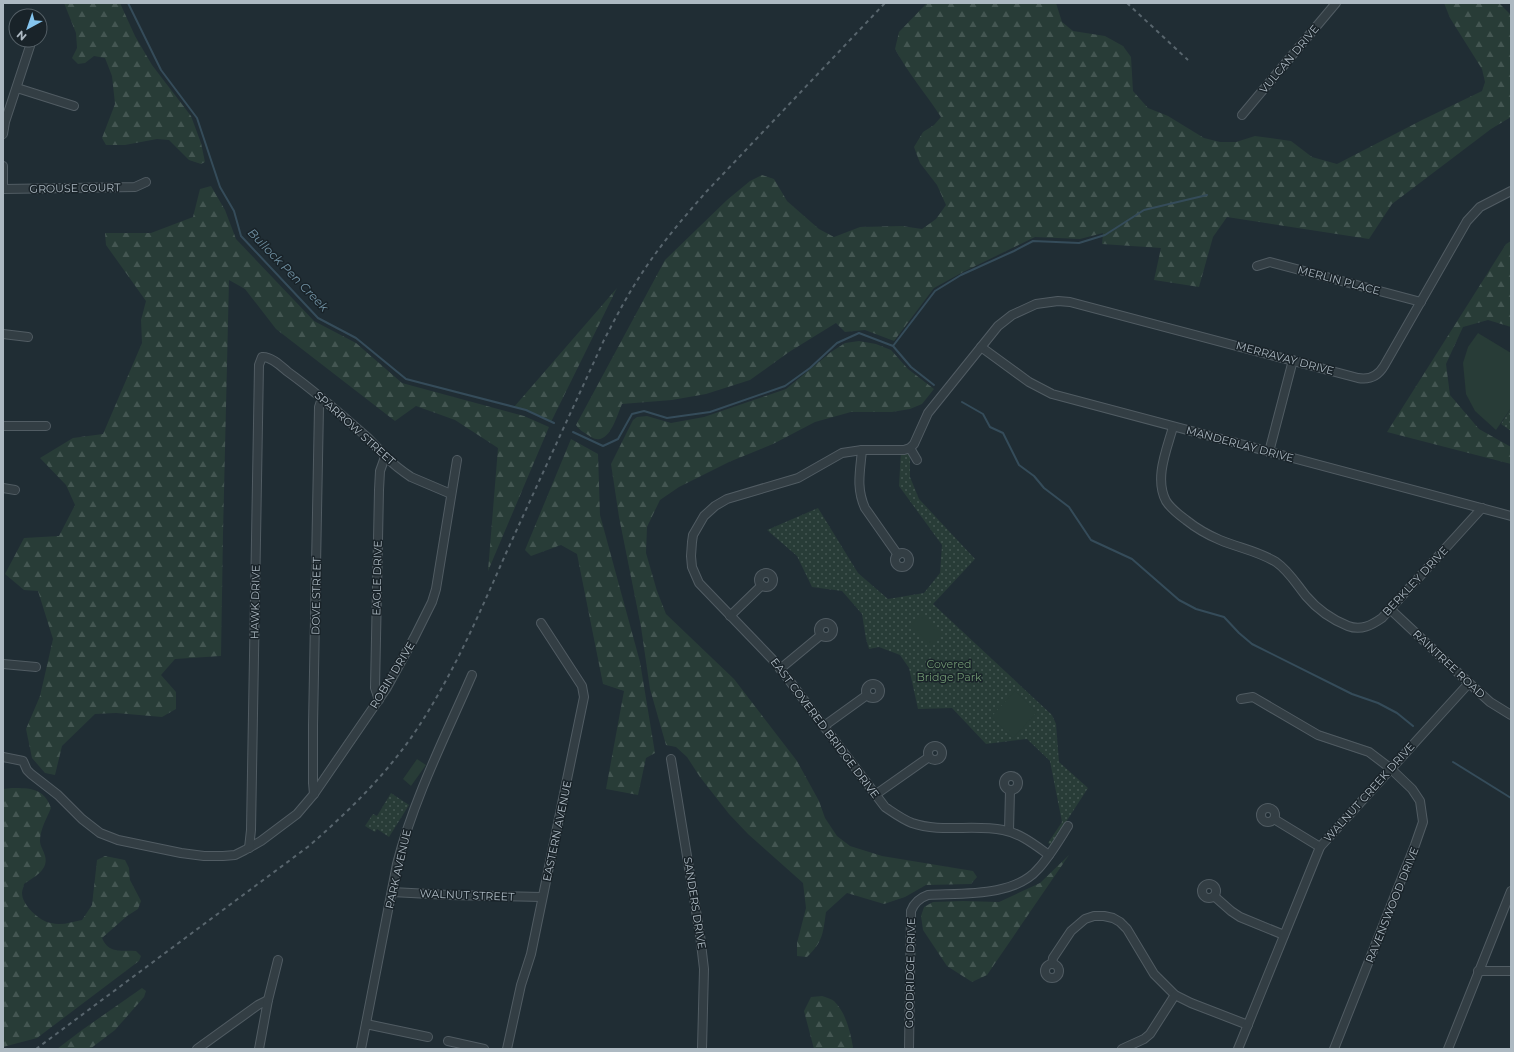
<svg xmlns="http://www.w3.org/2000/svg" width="1514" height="1052" viewBox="0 0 1514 1052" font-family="Montserrat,sans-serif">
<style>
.grass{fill:url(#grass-dots)}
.forest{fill:url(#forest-firs)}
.pitch{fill:#283c37}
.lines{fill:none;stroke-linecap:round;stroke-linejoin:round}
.stream{stroke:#354c5a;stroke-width:2}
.minor-casing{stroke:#515c63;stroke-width:10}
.minor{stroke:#333e44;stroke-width:8}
.rail{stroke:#58656d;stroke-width:2;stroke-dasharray:4 4;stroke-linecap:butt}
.labels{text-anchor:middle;stroke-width:3;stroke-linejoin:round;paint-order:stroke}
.street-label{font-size:11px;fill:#adb9c2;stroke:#192329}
.park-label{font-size:11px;fill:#6f9670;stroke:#192329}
.water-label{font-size:12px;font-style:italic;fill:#7091a3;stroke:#192329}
</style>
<defs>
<pattern id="grass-dots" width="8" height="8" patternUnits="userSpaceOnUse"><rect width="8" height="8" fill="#283c37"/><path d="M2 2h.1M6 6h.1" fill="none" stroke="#445652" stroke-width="1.8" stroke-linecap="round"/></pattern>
<pattern id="forest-firs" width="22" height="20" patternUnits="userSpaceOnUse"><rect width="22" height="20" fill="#283c37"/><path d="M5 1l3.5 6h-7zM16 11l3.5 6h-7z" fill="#445652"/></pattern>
</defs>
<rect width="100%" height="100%" fill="#202d34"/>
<g class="grass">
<path d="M1511,408V431L1501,424Z"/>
<path d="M910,448V477L919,499L975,559L933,604L1052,715L1056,724L1059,762L1088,788L1051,845L1048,843L1062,822L1050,761L1027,739L986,744L952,708L918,709L909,668L900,655L879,647L869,649L866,639L862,614L842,591L812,587L797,556L767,530L818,508L858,573L888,599L924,593L940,573L942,545L899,486L901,450Z"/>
<path d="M391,793L409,805L389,837L377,829L375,832L365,826L373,814L377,816Z"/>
</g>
<g class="forest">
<path d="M64,3H120L135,36L152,65L191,116L201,143L205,162L201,164L189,160L169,140L157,139L125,145H106L102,138L115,104L112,76L105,58L94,56L85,63L78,64L72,58L77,48L76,33Z"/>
<path d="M927,3H1056L1062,22L1073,31L1105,36L1123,46L1131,57L1133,91L1148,108L1168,116L1204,138L1220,142H1236L1255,136L1291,141L1312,157L1337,164L1422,120L1482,91L1485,82L1482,69L1450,18L1444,3H1499L1511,15V117L1491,129L1392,204L1369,239L1227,217L1213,237L1199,287L1154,280L1161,248L1102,244L1103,233L1080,239L1035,237L963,272L934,288L894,341L865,330L845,332L836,323L789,352L750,380L706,394L672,400L622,404C617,415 609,448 591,437C585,433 580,431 576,425L665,260L727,200L750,181L762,175L774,179L787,201L819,229L834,237L860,227L902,226L922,229L936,219L946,205L937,185L920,163L914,147L923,132L934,125L941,117C926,94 908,73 895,49L899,32Z"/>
<path d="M211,186L225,210L236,239L314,321L356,343L402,383L524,416L549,427L488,571L498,448L455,420L416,406L395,421L276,329L245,289L229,280L223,534L221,656L175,659L161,675L176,692V709L162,717L116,713L95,714L62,746L55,775L45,773L32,758L26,729L40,696L53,639L38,591L24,590L5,574L24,538L59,536L75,505L66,485L40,458L73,438L103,434L142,343L141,320L146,301L106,245L105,233H151L193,217L200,189Z"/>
<path d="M1511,241V327L1488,320L1463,327L1446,364L1450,395L1479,429L1511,447V464L1387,432L1506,244Z"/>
<path d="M617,288L551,422L526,410L514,407Z"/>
<path d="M859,341L876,344L891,350L908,369L934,389L922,404L910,409L892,412H851L815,422L773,444L729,462L679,487L660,500L647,527L646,553L657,591L666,614L734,679L797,761L819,801L825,818L837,836L850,846L882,856L973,871L977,877L971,884L926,885L905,897L884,904L847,893L826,912C823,933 823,942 807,957L797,956V943L806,908L803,883L748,834L729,814L700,777L687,757L676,747L666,745L650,689L641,627L619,517L611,464L633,420L637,417L647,416L671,423L704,417L786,389L831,352L845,343Z"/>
<path d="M571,439L598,454L600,515L640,662L655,753L646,758L638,795L606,789L624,691L603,684L577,554L561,545L531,556L525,550Z"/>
<path d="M12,788C30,788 44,788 51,808C47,818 40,829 40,841C40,846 44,851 45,856C49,870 34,877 24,884C24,886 22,890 22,893C22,905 39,921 51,923C61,926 72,922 82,920L92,905L97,860L105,856L125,860L129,868L130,880L141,901L138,909L127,916L102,938C109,954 121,950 136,951L141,956L139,961L37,1038L3,1047V789Z"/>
<path d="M1069,855L987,975L972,982L947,966L923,930L921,916L924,907L933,902L963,901L999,902L1040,883Z"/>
<path d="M142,988L146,991L144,997L115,1030L90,1049H57L82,1030Z"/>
<path d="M822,996C826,997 831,999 834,1001C846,1013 850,1031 853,1047L852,1049H814L804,1011L811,997Z"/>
</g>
<g class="pitch">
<path d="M1478,333L1511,353V408L1496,430L1475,411L1466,394L1463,363L1468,347Z"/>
<path d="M922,614L942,634L931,645L911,625Z"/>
<path d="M1015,691L1037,712L1013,738L991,717Z"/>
<path d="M417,759L426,765L411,786L403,779Z"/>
</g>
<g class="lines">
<g class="stream">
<path d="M128,3L161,70L197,118L220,187L234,211L241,236L318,318L356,338L406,379L526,410L554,423"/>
<path d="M893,346L911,367L934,385"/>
<path d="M962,402L983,414L990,427L1003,433L1019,465L1034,476L1044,488L1069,507L1091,540L1132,559L1179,600L1196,609L1224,617L1239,633L1252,644L1352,694L1378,703L1397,713L1413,726"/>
<path d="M573,432L603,446L618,439L632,414L644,411L667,418L710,412L785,386L810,368L837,343L859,333L893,346L935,291L961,275L1014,251L1033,241L1079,243L1105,235L1144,210L1207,195"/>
<path d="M1453,762L1511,798"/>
</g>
<g class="minor-casing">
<g id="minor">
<path d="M17,88L74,106"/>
<path d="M1242,115L1336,3"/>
<path d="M3,134L5,122L32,40"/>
<path d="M3,166V189"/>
<path d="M3,189L135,187L146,182"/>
<path d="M1257,266L1270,262L1421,302"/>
<path d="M3,334L28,337"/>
<path d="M981,347L1029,382L1052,394L1511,516"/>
<path d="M3,426H46"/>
<path d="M1173,427C1167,449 1154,478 1166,501C1171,509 1178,514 1186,520C1196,528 1208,535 1220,540C1239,548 1258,551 1276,562C1289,571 1297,585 1306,596C1317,609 1333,620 1348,626C1361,631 1372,625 1382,618L1482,508"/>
<path d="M910,448L917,460"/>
<path d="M862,450C860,472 856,488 865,508L898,555"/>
<path d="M1269,452L1293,360"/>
<path d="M3,488L15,490"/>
<circle cx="902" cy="560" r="7"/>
<circle cx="766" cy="580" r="7"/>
<path d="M1390,609L1469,683L1490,702L1511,715"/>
<path d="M730,616L762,585"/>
<circle cx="826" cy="630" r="7"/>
<path d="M3,664L36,667"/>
<path d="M780,669L821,635"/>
<circle cx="873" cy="691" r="7"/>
<path d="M1241,699L1253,697L1318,735L1369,752L1390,768L1412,789L1420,801L1423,822L1415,845L1334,1049"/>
<path d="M379,700L375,688L379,490L380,471L385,457"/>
<path d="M824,726L867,695"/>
<circle cx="935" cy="753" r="7"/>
<path d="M3,757L23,761L27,770L31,774L58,795L82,819L100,833L118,840L181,853L204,856H223L235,855L245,850L261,841L297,814L314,794L386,689L414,638L432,602L436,589L457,460"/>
<path d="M671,759L700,935L704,969L702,1049"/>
<circle cx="1011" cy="783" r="7"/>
<path d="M314,794L313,783V725L319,407L322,398"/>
<path d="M875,795L929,757"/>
<circle cx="1268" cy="815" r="7"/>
<path d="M1274,819L1320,847"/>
<path d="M1009,831L1010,790"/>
<path d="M249,848L251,830L259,365L262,357C271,356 282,367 288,372C316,392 342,415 368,438C374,444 379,450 385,456C393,464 402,471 411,477L451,494"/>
<path d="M1049,855C1035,845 1020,833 1003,830C973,824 941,833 912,823C902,819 894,813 885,807L776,663L699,583L692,567L691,556L692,542L693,535L704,516L715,506L727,499L798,478L842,453L862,450H904L910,448L914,444L928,413L998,326L1012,315L1036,304L1058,301L1070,302L1358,378C1369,380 1378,376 1384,366L1467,221L1480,207L1511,191"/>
<circle cx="1209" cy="891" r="7"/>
<path d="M392,892L449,895L542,897"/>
<path d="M1214,896L1231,911L1240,917L1284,935"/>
<circle cx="1052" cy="971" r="7"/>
<path d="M1052,964L1053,958L1071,931L1085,919L1094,916H1104L1113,918L1120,922L1127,929L1154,974L1175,995L1191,1003L1248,1025"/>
<path d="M1478,971H1511"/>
<path d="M366,1024L428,1037"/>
<path d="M448,1041L484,1049"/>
<path d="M197,1049L258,1005L268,1000"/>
<path d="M259,1049L268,1000L278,960"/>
<path d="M361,1049L397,864C414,798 445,737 472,675"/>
<path d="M507,1049L521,985L531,954L584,697L582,686L541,623"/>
<path d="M909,1049L911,911C914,903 919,898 928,895C962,893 1014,897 1038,869C1050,856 1059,840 1068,826"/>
<path d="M1122,1049L1144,1039L1150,1034L1175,995"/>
<path d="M1238,1049L1320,847L1469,683"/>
<path d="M1448,1049L1511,891"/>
</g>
</g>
<use href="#minor" class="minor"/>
<g class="rail">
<path d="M1127,3L1188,60"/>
<path d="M36,1049L309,846C349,811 387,774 417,729C454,673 480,612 507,551C539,481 572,410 604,340C616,317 628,294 642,273C661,244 684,217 707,191L885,3"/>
</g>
</g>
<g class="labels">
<g class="street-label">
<text transform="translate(1289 59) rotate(-50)" y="4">VULCAN DRIVE</text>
<text transform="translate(75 188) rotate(-1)" y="4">GROUSE COURT</text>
<text transform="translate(1339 280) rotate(15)" y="4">MERLIN PLACE</text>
<text transform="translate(1285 358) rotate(15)" y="4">MERRAVAY DRIVE</text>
<text transform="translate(355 428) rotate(42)" y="4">SPARROW STREET</text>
<text transform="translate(1240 444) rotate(15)" y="4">MANDERLAY DRIVE</text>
<text transform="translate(377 578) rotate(-89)" y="4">EAGLE DRIVE</text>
<text transform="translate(1415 581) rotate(-47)" y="4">BERKLEY DRIVE</text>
<text transform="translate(316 596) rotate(-89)" y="4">DOVE STREET</text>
<text transform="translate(255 602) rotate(-89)" y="4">HAWK DRIVE</text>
<text transform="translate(1449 664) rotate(43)" y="4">RAINTREE ROAD</text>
<text transform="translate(392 675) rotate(-59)" y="4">ROBIN DRIVE</text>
<text transform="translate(825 728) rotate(53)" y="4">EAST COVERED BRIDGE DRIVE</text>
<text transform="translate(1369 792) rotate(-48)" y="4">WALNUT CREEK DRIVE</text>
<text transform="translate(557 831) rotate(-78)" y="4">EASTERN AVENUE</text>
<text transform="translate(398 869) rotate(-77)" y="4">PARK AVENUE</text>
<text transform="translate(467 895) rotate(2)" y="4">WALNUT STREET</text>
<text transform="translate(695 903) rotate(81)" y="4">SANDERS DRIVE</text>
<text transform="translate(1392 905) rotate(-68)" y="4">RAVENSWOOD DRIVE</text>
<text transform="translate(910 973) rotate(-89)" y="4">GOODRIDGE DRIVE</text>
</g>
<g class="park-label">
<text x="949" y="668">Covered<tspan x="949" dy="13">Bridge Park</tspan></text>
</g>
<g class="water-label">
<text transform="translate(288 270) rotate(46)" y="4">Bullock Pen Creek</text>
</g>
</g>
<rect width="1514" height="1052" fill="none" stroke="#adb9c2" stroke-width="8"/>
<g transform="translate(28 28) rotate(220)"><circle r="19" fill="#192329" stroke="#545f66"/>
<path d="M0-3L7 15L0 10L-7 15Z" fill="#85c5ef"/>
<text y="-6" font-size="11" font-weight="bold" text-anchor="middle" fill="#adb9c2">N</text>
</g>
</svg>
